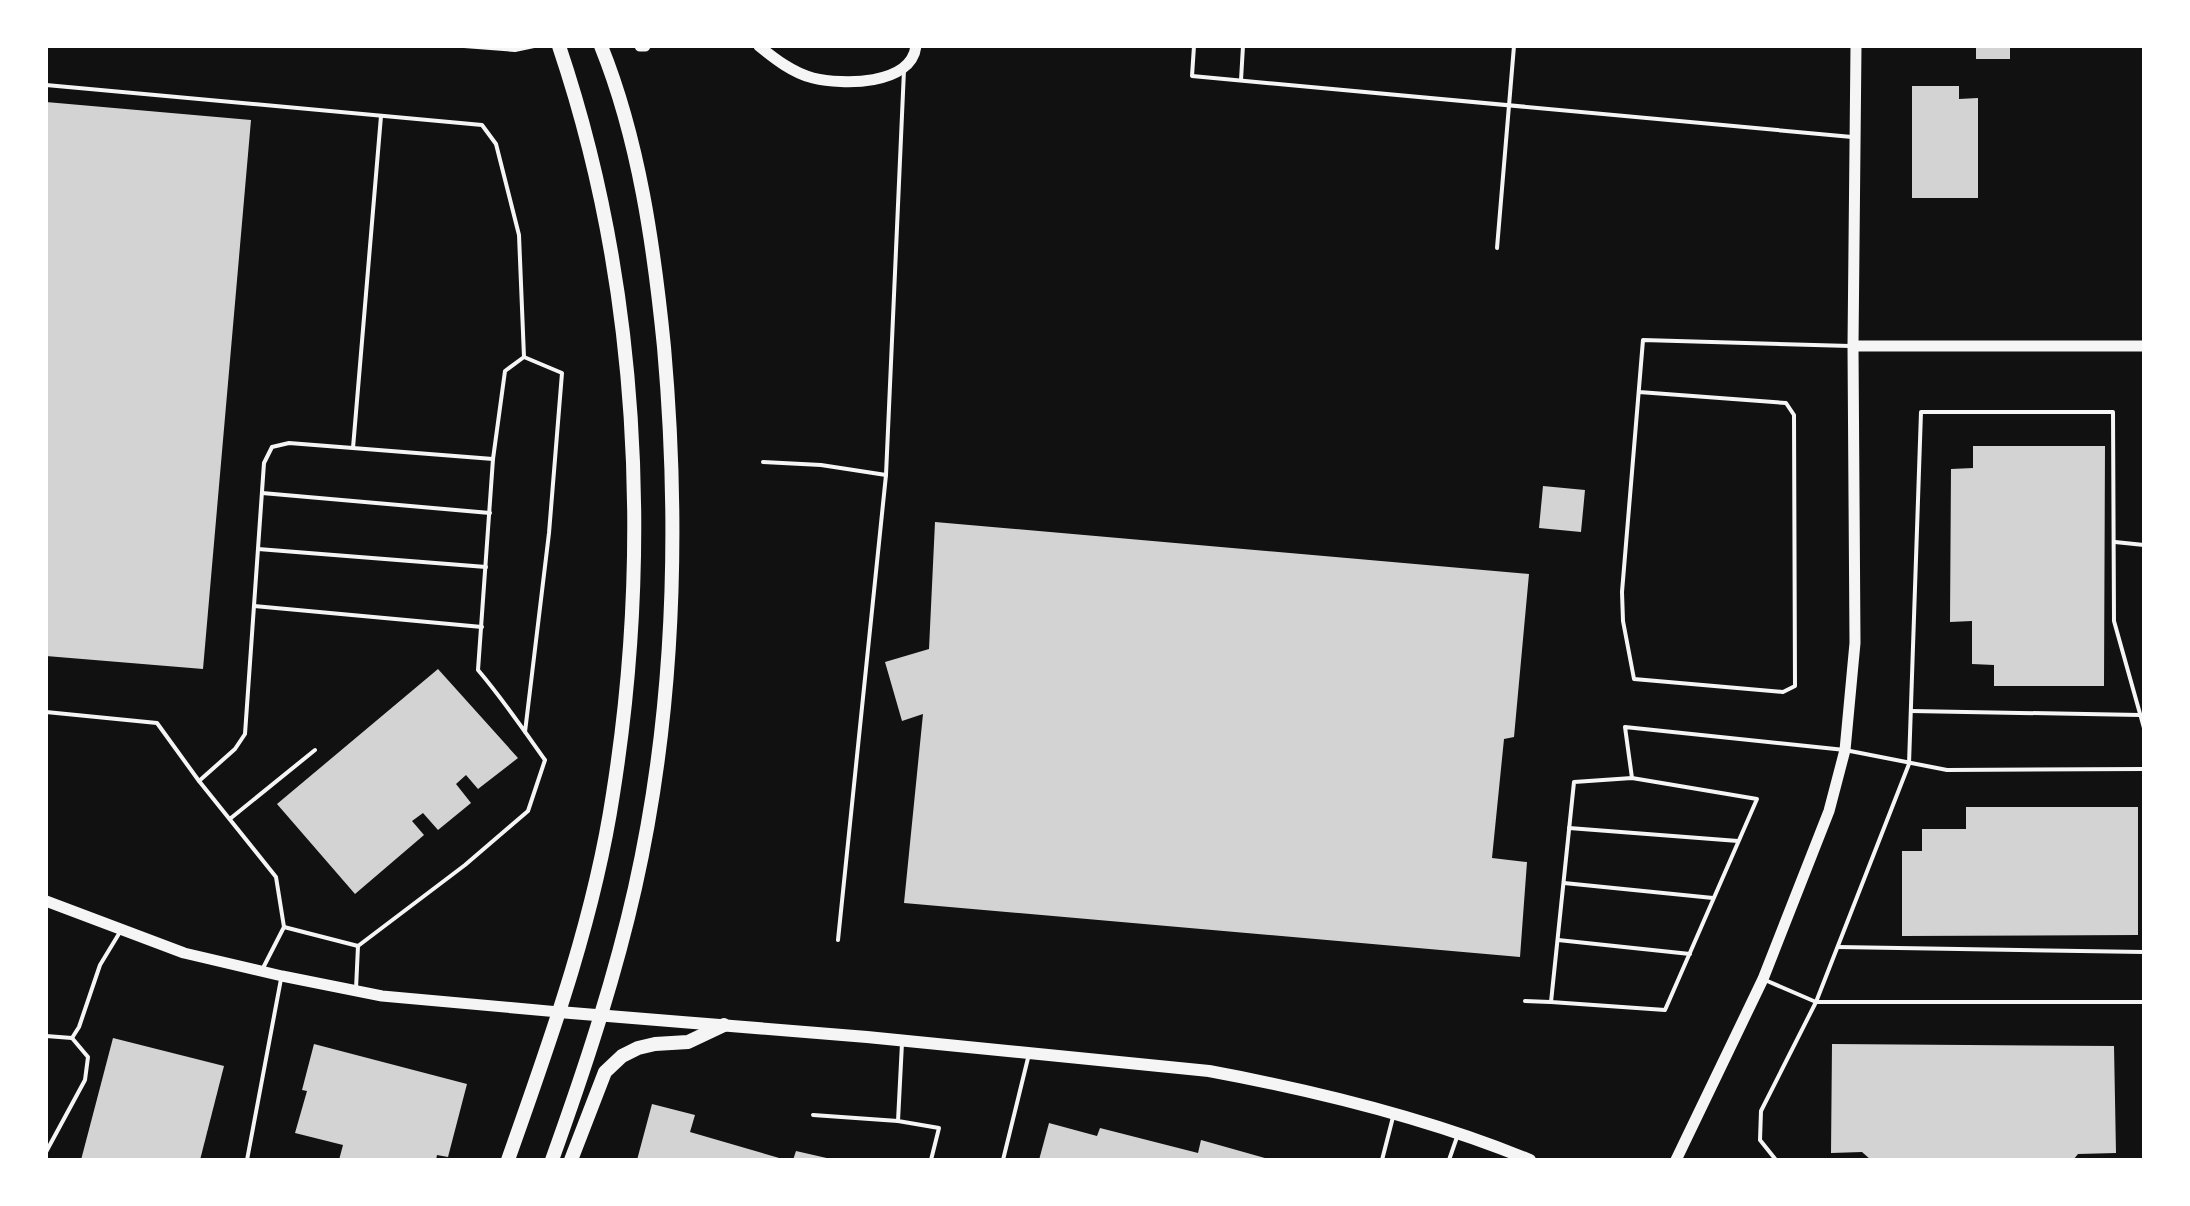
<svg xmlns="http://www.w3.org/2000/svg" width="2190" height="1206" viewBox="0 0 2190 1206" font-family="Quicksand,sans-serif">
<style>
.building{fill:#d3d3d3}
.lines{fill:none;stroke-linecap:round;stroke-linejoin:round}
.service{stroke:#f5f5f5;stroke-width:4}
.tertiary{stroke:#f5f5f5;stroke-width:11}
.secondary{stroke:#f5f5f5;stroke-width:12}
.primary{stroke:#f5f5f5;stroke-width:14}
</style>
<rect width="100%" height="100%" fill="#111"/>
<g class="building">
<rect x="1976" y="46" width="34" height="13"/>
<path d="M1912,86H1959V99L1978,98V198H1912Z"/>
<path d="M46,102L251,120L203,669L46,656Z"/>
<path d="M1973,446H2105L2104,686H1994V665L1972,664V621L1950,622L1951,469L1973,468Z"/>
<path d="M1543,486L1585,490L1581,532L1539,528Z"/>
<path d="M935,522L1529,574L1514,737L1504,739L1492,858L1527,862L1520,957L904,903L923,714L902,721L885,662L929,649Z"/>
<path d="M438,669L518,758L478,789L466,775L456,784L471,803L438,830L423,813L412,821L424,835L355,894L277,804Z"/>
<path d="M1966,807H2138V935L1902,936V851H1922V829H1966Z"/>
<path d="M113,1038L224,1066L200,1160H81Z"/>
<path d="M314,1044L467,1084L448,1157L437,1155L436,1160H339L343,1145L295,1133L307,1091L302,1090Z"/>
<path d="M1832,1044L2114,1046L2116,1153L2078,1154L2073,1160H1871L1862,1152L1831,1153Z"/>
<path d="M652,1104L695,1115L690,1132L786,1160H637Z"/>
<path d="M1049,1123L1097,1136L1100,1128L1198,1153L1201,1140L1272,1160H1039Z"/>
<path d="M796,1151L831,1159V1160H793Z"/>
</g>
<g class="lines">
<g class="service">
<path d="M464,46L515,50L534,46"/>
<path d="M1194,46L1192,76L1852,137"/>
<path d="M1241,80L1243,46"/>
<path d="M46,85L482,125L496,144L519,235L524,357"/>
<path d="M1497,248L1514,46"/>
<path d="M1639,392L1786,403L1794,415L1795,686L1783,692L1634,679L1623,621L1622,592L1643,340L1850,346"/>
<path d="M353,448L381,116"/>
<path d="M763,462L821,465L886,475"/>
<path d="M262,493L490,513"/>
<path d="M2115,542L2144,545"/>
<path d="M258,549L486,567"/>
<path d="M254,606L482,627"/>
<path d="M1911,711L2140,715"/>
<path d="M46,712L157,723L199,781L276,877L284,927"/>
<path d="M2144,728L2114,621L2113,412H1921L1909,764L1816,1002H2144"/>
<path d="M1632,778L1757,799L1665,1010L1551,1002L1574,782Z"/>
<path d="M1632,778L1625,727L1845,750L1947,770L2144,769"/>
<path d="M199,781L235,749L245,734L264,463L272,447L289,443L493,459"/>
<path d="M231,818L315,750"/>
<path d="M1569,828L1738,841"/>
<path d="M1564,883L1713,898"/>
<path d="M838,940L886,475L904,70"/>
<path d="M1558,940L1690,954"/>
<path d="M1838,947L2144,952"/>
<path d="M262,970L284,927L358,946"/>
<path d="M1765,980L1816,1002L1761,1111L1760,1140L1776,1160"/>
<path d="M356,989L358,946L465,865L528,811L545,760C523,729 502,698 478,670L493,459L505,371L524,357L562,373L549,533L525,732"/>
<path d="M1525,1001L1550,1002"/>
<path d="M46,1036L72,1038L88,1057L85,1080L46,1152"/>
<path d="M72,1038L79,1027L100,965L120,932"/>
<path d="M902,1043L898,1121L939,1128L931,1160"/>
<path d="M813,1115L898,1121"/>
<path d="M247,1160L281,979"/>
<path d="M1003,1160L1029,1054"/>
<path d="M1382,1160L1393,1117"/>
<path d="M1449,1160L1457,1137"/>
</g>
<g class="tertiary">
<path d="M640,46H645"/>
<path d="M759,46C775,59 793,73 813,78C842,85 911,86 916,46"/>
<path d="M1853,346H2144"/>
<path d="M46,901L184,953L282,976L382,996L559,1012"/>
<path d="M1676,1160L1763,979L1829,811L1845,750L1855,643L1853,346L1856,46"/>
</g>
<path class="secondary" d="M559,1012L867,1037L1209,1071C1317,1091 1428,1118 1530,1160"/>
<g class="primary">
<path d="M508,1160C550,1041 594,920 613,794C652,548 639,283 559,46"/>
<path d="M552,1160C584,1071 614,981 635,888C675,710 680,528 664,347C654,247 639,140 601,46"/>
<path d="M571,1160L605,1072L622,1056L638,1048L655,1044L688,1042L724,1025"/>
</g>
</g>
<rect width="2190" height="1206" fill="none" stroke="#ffffff" stroke-width="96"/>
</svg>
